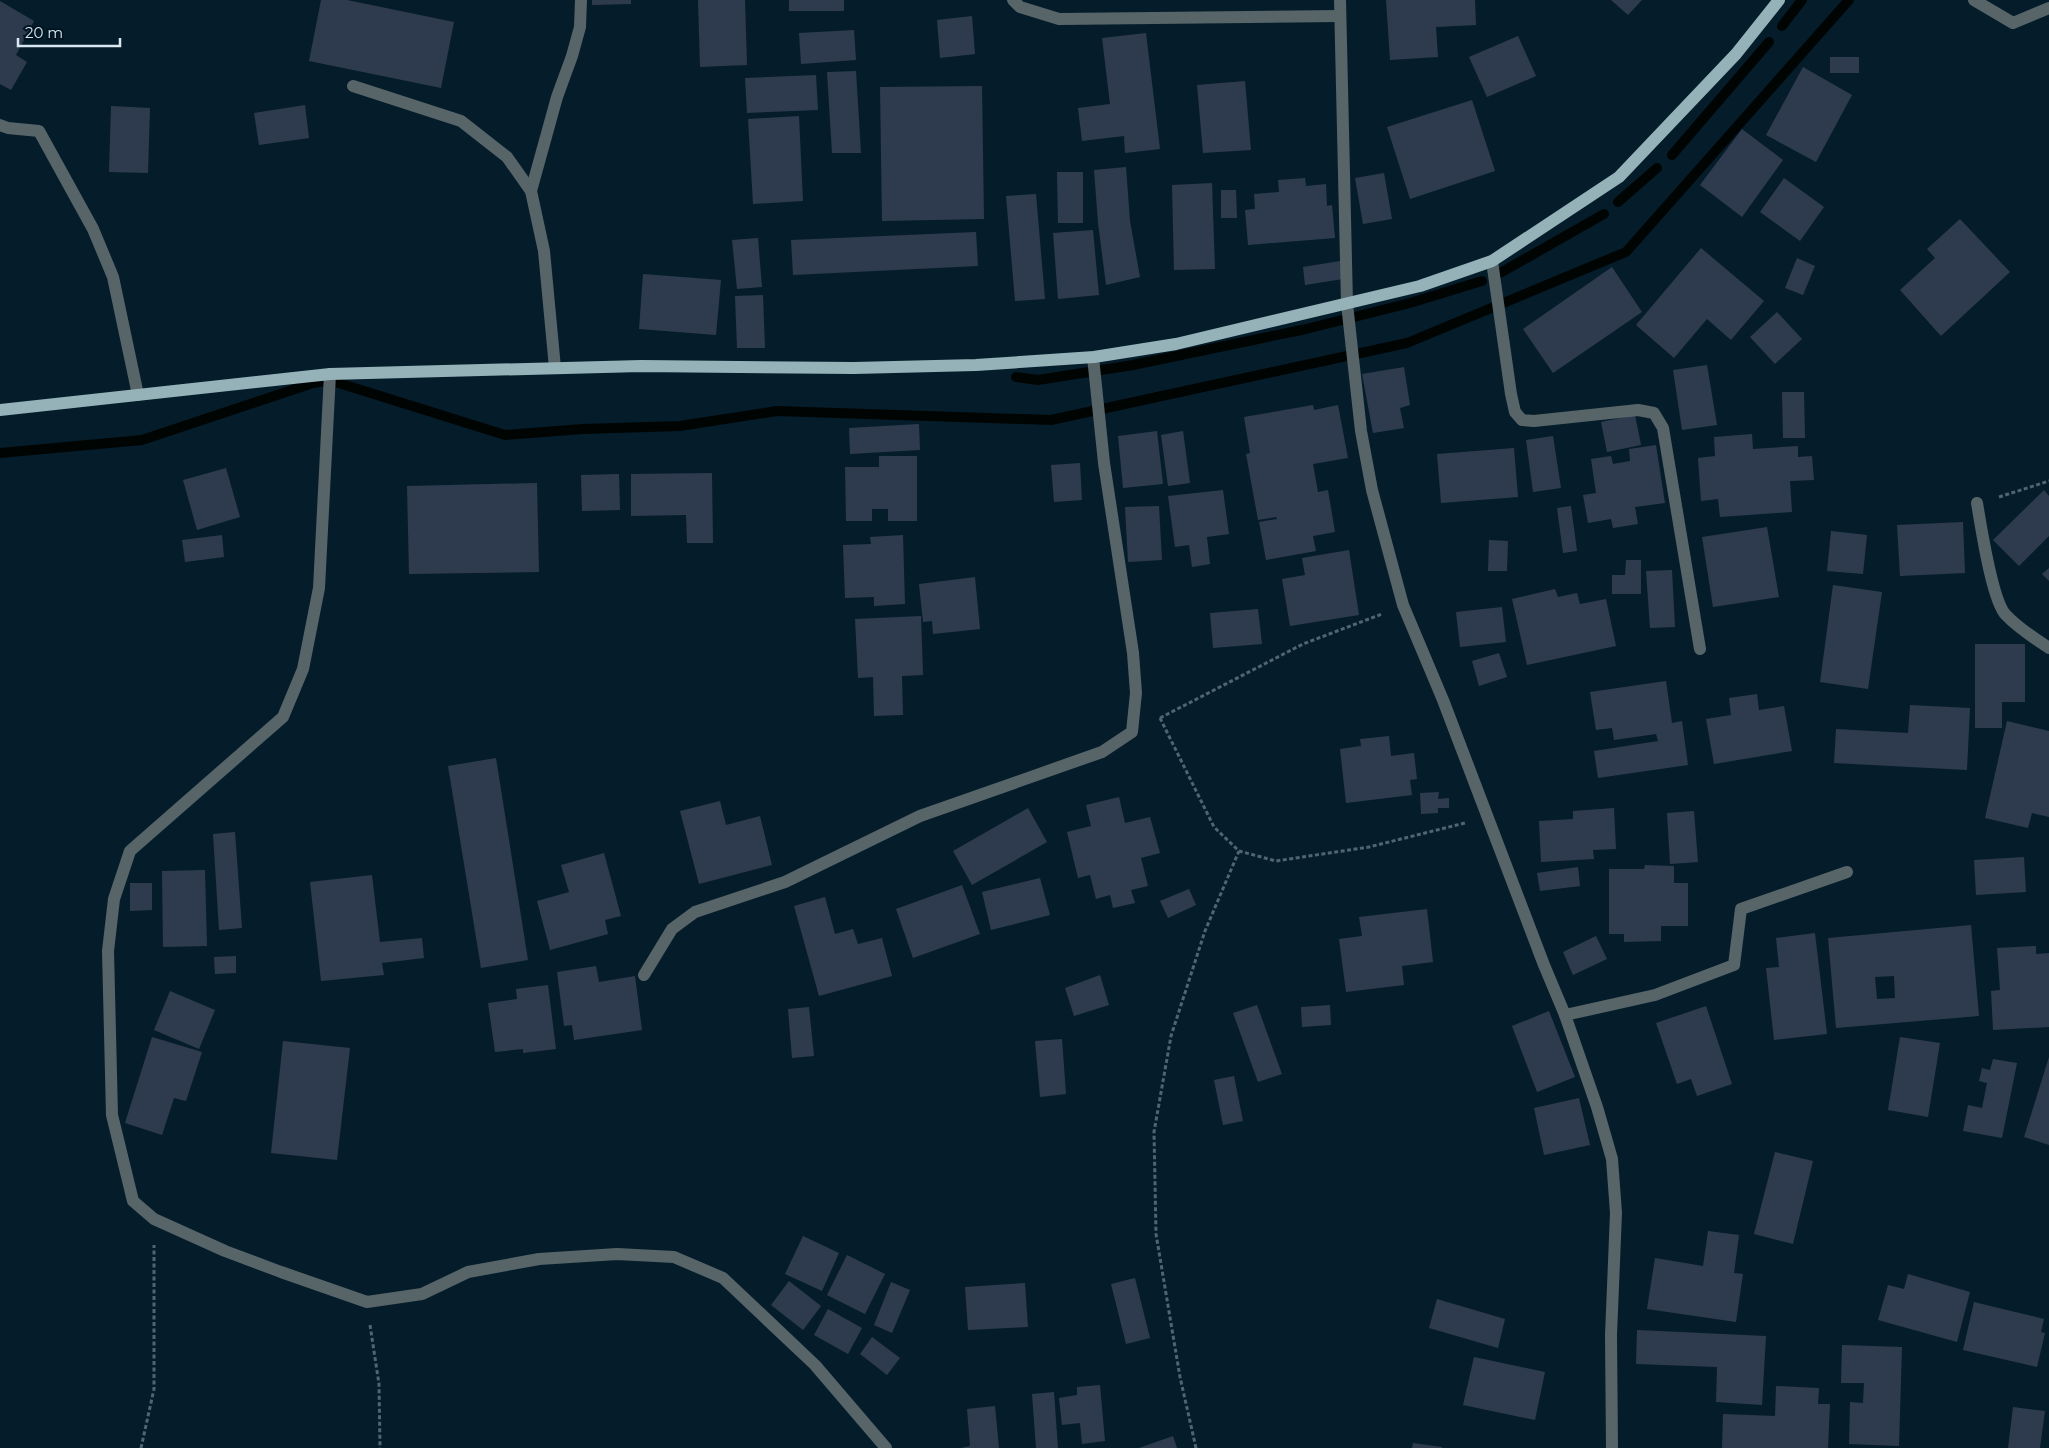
<svg xmlns="http://www.w3.org/2000/svg" width="2049" height="1448" viewBox="0 0 2049 1448" font-family="Montserrat,sans-serif">
<style>
.lines{fill:none;stroke-linecap:round;stroke-linejoin:round}
.stream{stroke:#000504;stroke-width:10}
.building{fill:#2e3b4f;fill-rule:evenodd}
.path{stroke:#506571;stroke-width:3;stroke-dasharray:4 2.5;stroke-linecap:butt}
.minor{stroke:#576568;stroke-width:12}
.major{stroke:#94b2b8;stroke-width:12}
</style>
<rect width="100%" height="100%" fill="#051d2b"/>
<g class="lines">
<g class="stream">
<path d="M1782,26L1802,0"/>
<path d="M1672,155L1769,42"/>
<path d="M1618,202L1657,168"/>
<path d="M1500,273L1604,214"/>
<path d="M1016,377L1038,380L1133,365L1306,329L1410,303L1482,281"/>
<path d="M0,453L142,440L313,383L329,380L505,435L583,429L680,426L777,411L1051,420L1407,343L1626,252L1849,0"/>
</g>
</g>
<g class="building">
<path d="M321,0H347L454,22L441,88L309,61Z"/>
<path d="M592,0H631V4L592,5Z"/>
<path d="M698,0H745L747,65L700,67Z"/>
<rect x="789" y="0" width="55" height="11"/>
<path d="M1386,0H1475L1476,25L1436,27L1438,57L1390,60Z"/>
<path d="M1611,0H1642L1628,15Z"/>
<path d="M0,1L34,21L16,55L27,62L11,90L0,84Z"/>
<path d="M972,16L975,54L940,58L937,20Z"/>
<path d="M854,30L856,60L801,64L799,33Z"/>
<path d="M1146,33L1160,149L1125,153L1124,136L1082,141L1078,108L1110,104L1102,38Z"/>
<path d="M1518,36L1536,76L1487,97L1469,57Z"/>
<rect x="1830" y="57" width="29" height="16"/>
<path d="M1803,67L1852,95L1816,162L1766,135Z"/>
<path d="M856,71L861,153H832L827,72Z"/>
<path d="M816,75L818,110L747,113L745,78Z"/>
<path d="M1245,81L1251,150L1203,153L1197,85Z"/>
<path d="M982,86L984,219L882,221L880,87Z"/>
<path d="M1472,100L1495,171L1410,199L1387,127Z"/>
<path d="M305,105L309,138L259,145L254,113Z"/>
<path d="M111,106L150,108L148,173L109,172Z"/>
<path d="M799,116L803,201L753,204L748,119Z"/>
<path d="M1742,129L1783,160L1742,217L1700,185Z"/>
<path d="M1126,167L1130,221L1140,277L1106,285L1098,223L1094,170Z"/>
<path d="M1057,172H1083V223H1058Z"/>
<path d="M1384,173L1392,219L1363,224L1355,178Z"/>
<path d="M1305,178L1306,186L1326,184L1327,206L1332,205L1335,238L1248,245L1245,210L1255,209L1254,194L1279,192L1278,180Z"/>
<path d="M1784,178L1824,207L1800,241L1760,212Z"/>
<path d="M1212,183L1215,269L1174,270L1172,185Z"/>
<path d="M1221,190H1236L1237,218H1221Z"/>
<path d="M1036,194L1045,299L1015,301L1006,196Z"/>
<path d="M1960,219L2010,272L1941,336L1900,290L1935,258L1927,249Z"/>
<path d="M1093,230L1099,295L1058,299L1053,233Z"/>
<path d="M976,232L978,266L793,275L791,240Z"/>
<path d="M758,238L762,287L737,289L732,240Z"/>
<path d="M1701,248L1764,301L1731,340L1707,319L1674,358L1636,325Z"/>
<path d="M1797,258L1815,266L1803,295L1785,288Z"/>
<path d="M1340,261L1343,279L1305,285L1303,267Z"/>
<path d="M1612,267L1642,312L1553,373L1523,329Z"/>
<path d="M643,274L721,280L716,335L639,329Z"/>
<path d="M763,295L765,348H737L735,296Z"/>
<path d="M1777,312L1802,339L1775,364L1750,337Z"/>
<path d="M1707,365L1717,425L1682,430L1673,370Z"/>
<path d="M1404,367L1410,405L1400,408L1404,428L1373,433L1362,374Z"/>
<path d="M1782,392H1804L1805,438H1783Z"/>
<path d="M1313,405L1314,410L1338,405L1348,458L1313,464L1318,492L1328,490L1335,532L1313,536L1316,551L1266,560L1259,522L1277,519L1276,517L1258,520L1246,454L1250,453L1244,417Z"/>
<path d="M1635,415L1641,445L1607,452L1601,422Z"/>
<path d="M919,424L920,450L850,454L849,428Z"/>
<path d="M1157,431L1163,484L1123,488L1118,436Z"/>
<path d="M1183,431L1190,483L1168,486L1161,435Z"/>
<path d="M1752,434L1753,449L1798,446V457L1812,456L1814,480L1790,481L1792,512L1720,517L1718,499L1701,501L1698,458L1715,456L1714,437Z"/>
<path d="M1553,436L1561,488L1533,492L1526,440Z"/>
<path d="M1656,445L1665,503L1635,507L1638,524L1613,528L1611,519L1588,523L1583,495L1596,493L1591,459L1611,456L1613,464L1630,461L1629,449Z"/>
<path d="M1514,448L1518,497L1441,503L1437,454Z"/>
<path d="M879,456H917V521H888V509H872V521H846L845,467H879Z"/>
<path d="M1080,463L1082,500L1054,502L1051,465Z"/>
<path d="M226,468L240,517L197,530L183,480Z"/>
<path d="M712,473L713,543H687L686,515L631,516V474Z"/>
<path d="M619,474L620,510L582,511L581,475Z"/>
<path d="M537,483L539,572L409,574L407,486Z"/>
<path d="M1223,490L1229,534L1207,537L1210,564L1192,567L1189,545L1175,547L1168,496Z"/>
<path d="M2044,490L2049,496V536L2019,566L1993,540Z"/>
<path d="M1159,506L1162,560L1128,562L1125,507Z"/>
<path d="M1571,506L1577,551L1563,553L1557,508Z"/>
<path d="M1963,522L1965,573L1900,576L1897,525Z"/>
<path d="M1767,527L1779,597L1713,607L1702,537Z"/>
<path d="M1831,531L1867,535L1863,574L1827,571Z"/>
<path d="M222,535L224,557L185,562L182,540Z"/>
<path d="M903,535L905,604L874,606V597L845,598L843,545L871,544L870,537Z"/>
<path d="M1489,540L1508,541L1507,571H1488Z"/>
<path d="M1349,550L1359,615L1290,626L1282,579L1305,575L1302,558Z"/>
<path d="M1626,560H1641V594H1612V575H1625Z"/>
<path d="M2049,568V581L2042,574Z"/>
<path d="M1672,570L1675,627L1650,628L1646,571Z"/>
<path d="M975,577L980,629L933,634L932,621L923,622L919,584Z"/>
<path d="M1833,585L1882,592L1868,689L1820,682Z"/>
<path d="M1555,589L1558,597L1577,593L1580,604L1606,599L1616,646L1527,665L1512,599Z"/>
<path d="M1502,607L1506,642L1460,647L1456,612Z"/>
<path d="M1258,609L1262,644L1213,648L1210,613Z"/>
<path d="M921,616L923,675L902,676L903,715L874,716L873,677L858,678L855,619Z"/>
<path d="M1975,644H2025V702H2002V728H1975Z"/>
<path d="M1499,653L1507,677L1479,686L1472,661Z"/>
<path d="M1666,681L1672,723L1682,721L1688,765L1598,778L1594,751L1658,741L1656,734L1614,740L1612,728L1596,730L1590,692Z"/>
<path d="M1757,694L1759,710L1784,706L1792,751L1714,764L1706,719L1731,715L1729,698Z"/>
<path d="M1910,705L1970,708L1967,770L1834,763L1836,729L1908,733Z"/>
<path d="M2007,721L2049,731V817L2032,813L2028,828L1985,818Z"/>
<path d="M1389,736L1391,756L1414,753L1417,779L1410,780L1412,795L1346,803L1340,749L1361,746L1360,739Z"/>
<path d="M496,758L528,960L481,968L448,766Z"/>
<path d="M1439,792L1438,799L1449,798V808H1438V813L1421,814L1420,793Z"/>
<path d="M1119,797L1125,823L1150,817L1160,853L1141,858L1148,886L1131,890L1135,903L1113,908L1110,895L1096,899L1090,875L1078,878L1067,832L1091,826L1086,805Z"/>
<path d="M720,801L726,825L760,816L772,865L699,884L680,811Z"/>
<path d="M1028,808L1047,842L972,885L953,851Z"/>
<path d="M1614,808L1616,849L1593,850L1594,859L1541,862L1539,821L1573,819V811Z"/>
<path d="M1694,811L1698,862L1670,864L1667,813Z"/>
<path d="M235,832L242,928L219,930L213,834Z"/>
<path d="M604,853L621,916L605,920L608,934L550,950L537,901L569,892L561,865Z"/>
<path d="M2024,857L2026,892L1976,895L1974,860Z"/>
<path d="M1645,865L1674,866V883H1688V926H1661V941L1624,942V934H1609V869H1644Z"/>
<path d="M1578,867L1580,886L1540,891L1537,873Z"/>
<path d="M205,870L207,946L163,947L162,871Z"/>
<path d="M372,875L380,942L422,938L424,958L382,963L384,975L321,981L310,882Z"/>
<path d="M1040,878L1050,915L991,930L982,892Z"/>
<path d="M130,883H152V910L130,911Z"/>
<path d="M962,885L980,934L913,958L896,909Z"/>
<path d="M1189,889L1196,905L1168,918L1160,901Z"/>
<path d="M825,897L835,934L853,929L858,944L882,938L892,976L819,996L794,906Z"/>
<path d="M1427,909L1433,962L1402,966L1404,985L1346,992L1339,939L1362,936L1359,917Z"/>
<path d="M1971,925L1979,1016L1836,1028L1828,938ZM1894,976L1895,998L1877,999L1875,977Z"/>
<path d="M1815,933L1827,1034L1774,1040L1766,968L1779,967L1776,938Z"/>
<path d="M1596,936L1607,959L1573,975L1563,952Z"/>
<path d="M2036,946V954L2049,953V1027L1993,1030L1991,991L2000,990L1997,948Z"/>
<path d="M236,956V973L215,974L214,957Z"/>
<path d="M596,966L599,982L635,976L642,1030L574,1040L572,1025L564,1026L557,972Z"/>
<path d="M1100,975L1109,1005L1074,1016L1065,988Z"/>
<path d="M548,985L556,1049L523,1053V1049L495,1052L488,1003L517,999L516,989Z"/>
<path d="M170,991L215,1010L199,1049L154,1030Z"/>
<path d="M1257,1005L1282,1074L1258,1082L1233,1013Z"/>
<path d="M1330,1005L1331,1025L1302,1027L1301,1007Z"/>
<path d="M1706,1006L1732,1084L1697,1096L1691,1079L1677,1084L1656,1023Z"/>
<path d="M809,1007L814,1056L792,1058L788,1009Z"/>
<path d="M1549,1011L1575,1077L1537,1092L1512,1026Z"/>
<path d="M152,1037L202,1052L186,1101L174,1098L162,1135L125,1123Z"/>
<path d="M1900,1037L1940,1043L1928,1117L1888,1110Z"/>
<path d="M1062,1039L1066,1094L1040,1097L1035,1041Z"/>
<path d="M283,1041L350,1048L337,1160L271,1153Z"/>
<path d="M2049,1057V1145L2024,1137Z"/>
<path d="M1993,1059L2017,1063L2002,1138L1963,1131L1968,1105L1982,1108L1987,1083L1979,1081L1982,1068L1990,1070Z"/>
<path d="M1234,1076L1243,1121L1223,1125L1214,1080Z"/>
<path d="M1579,1098L1590,1145L1544,1155L1534,1108Z"/>
<path d="M1775,1152L1813,1161L1793,1244L1754,1234Z"/>
<path d="M1708,1231L1739,1235L1734,1273L1743,1274L1736,1322L1647,1309L1655,1258L1703,1266Z"/>
<path d="M803,1236L839,1253L822,1291L785,1274Z"/>
<path d="M847,1255L885,1274L865,1314L827,1295Z"/>
<path d="M1908,1274L1970,1292L1957,1342L1878,1320L1888,1285L1904,1289Z"/>
<path d="M1135,1278L1150,1338L1126,1344L1111,1284Z"/>
<path d="M789,1281L821,1306L803,1330L771,1305Z"/>
<path d="M891,1282L910,1290L892,1333L874,1325Z"/>
<path d="M1025,1283L1028,1327L968,1330L965,1287Z"/>
<path d="M1437,1299L1505,1319L1498,1348L1429,1328Z"/>
<path d="M1974,1302L2044,1319L2041,1332L2045,1333L2037,1367L1963,1350Z"/>
<path d="M828,1309L862,1328L848,1354L814,1335Z"/>
<path d="M1637,1330L1766,1336L1762,1405L1716,1402L1717,1367L1636,1364Z"/>
<path d="M872,1337L900,1358L887,1375L860,1354Z"/>
<path d="M1842,1345L1902,1347L1899,1446L1849,1444L1850,1402L1863,1403L1864,1383H1841Z"/>
<path d="M1474,1357L1545,1372L1535,1420L1463,1405Z"/>
<path d="M1100,1385L1105,1441L1082,1444L1080,1423L1062,1425L1059,1398L1077,1395V1387Z"/>
<path d="M1776,1386L1819,1388L1818,1404H1830L1828,1448H1722L1723,1414L1775,1416Z"/>
<path d="M1054,1392L1058,1448H1036L1032,1394Z"/>
<path d="M995,1406L999,1448H961L970,1446L967,1409Z"/>
<path d="M2013,1407L2045,1411L2040,1448H2008Z"/>
<path d="M1173,1436L1177,1448H1139Z"/>
<path d="M1413,1443L1442,1447V1448H1412Z"/>
</g>
<g class="lines">
<g class="path">
<path d="M1999,497L2049,481"/>
<path d="M1160,718L1214,827L1239,851L1276,861L1369,847L1465,823"/>
<path d="M1160,718L1303,644L1382,614"/>
<path d="M370,1325L379,1384L380,1448"/>
<path d="M141,1448L154,1389V1245"/>
<path d="M1196,1448L1180,1377L1156,1234L1154,1132L1171,1036L1205,931L1239,851"/>
</g>
<g class="minor">
<path d="M1013,0L1020,7L1059,19L1340,16"/>
<path d="M1340,0L1347,304L1361,431L1372,490L1403,605L1443,700L1544,965L1565,1015L1597,1107L1612,1159L1616,1213L1611,1335L1612,1448"/>
<path d="M1974,0L2013,23L2049,8"/>
<path d="M353,86L461,121L507,157L531,191L544,251L555,368"/>
<path d="M0,125L8,128L39,131L93,229L113,277L138,395"/>
<path d="M531,191L557,97L572,56L580,27L581,0"/>
<path d="M1492,261L1511,394L1515,412L1522,420L1534,421L1638,410L1654,413L1663,428L1700,649"/>
<path d="M330,374L319,588L303,669L283,717L130,851L114,899L108,951L112,1115L133,1201L154,1219L225,1251L281,1272L367,1302L422,1294L468,1272L539,1259L617,1254L674,1257L723,1278L815,1365L886,1448"/>
<path d="M1977,503C1981,526 1992,601 2006,615C2018,628 2034,638 2049,648"/>
<path d="M644,975L672,929L695,912L785,882L920,816L1102,752L1132,732L1136,693L1133,653L1104,463L1093,357"/>
<path d="M1565,1015L1655,995L1734,965L1741,909L1847,872"/>
</g>
<path class="major" d="M0,410L330,374L641,366L854,368L976,365L1094,357L1176,344L1420,286L1492,261L1619,177L1736,54L1779,0"/>
</g>
<path d="M18 38v8h102v-8" fill="none" stroke="#d8e7f0" stroke-width="2.5"/>
<text x="25" y="38" font-size="15" fill="#d8e7f0" stroke="#001421" stroke-width="4" paint-order="stroke">20 m</text>
</svg>
